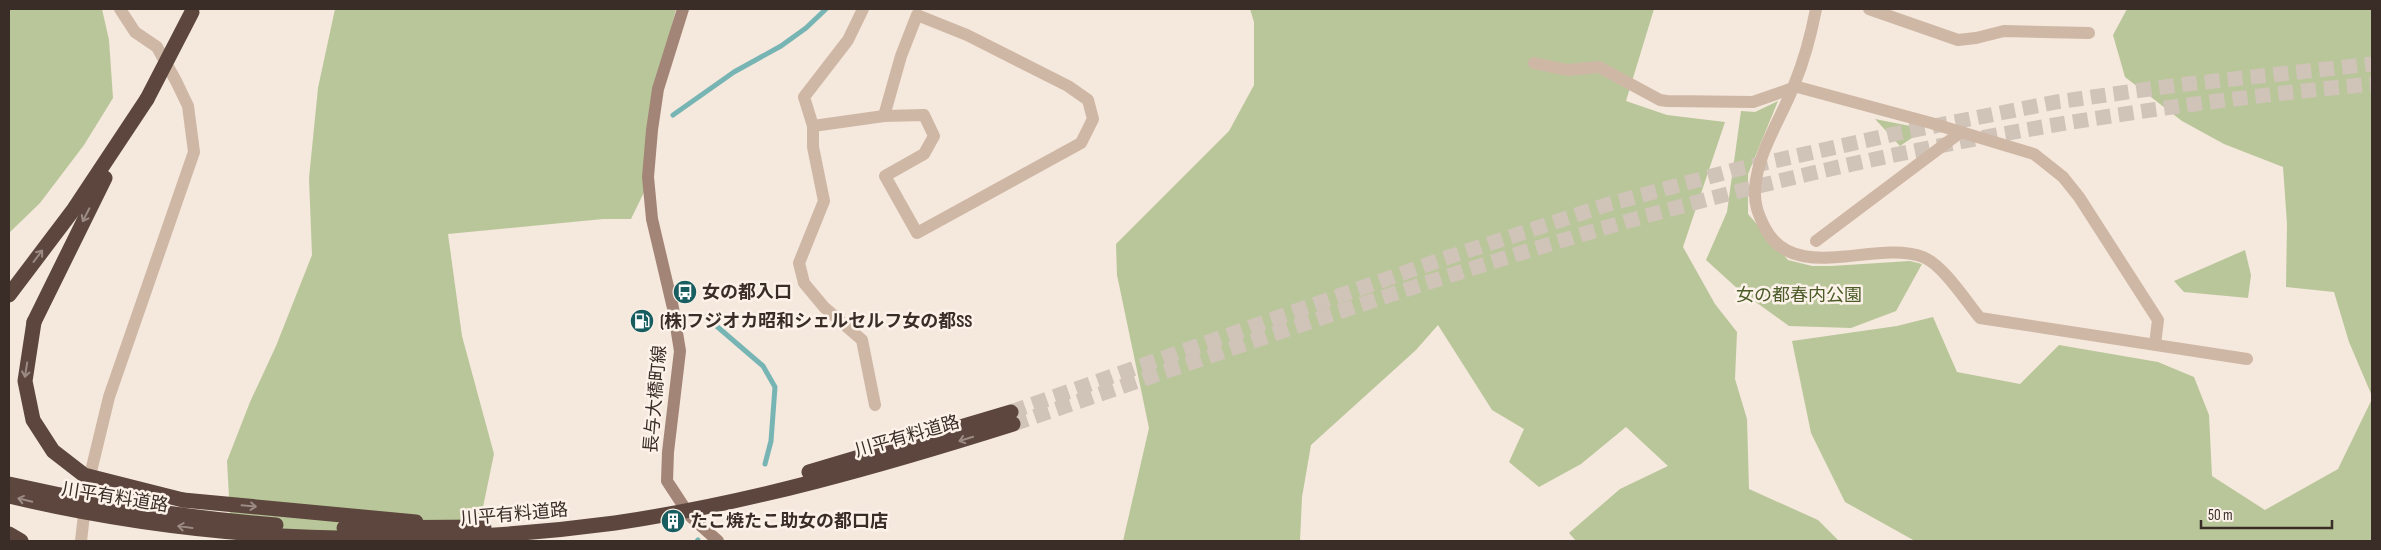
<svg xmlns="http://www.w3.org/2000/svg" width="2381" height="550" viewBox="0 0 2381 550" font-family="'Sofia Sans Condensed','Noto Sans JP',sans-serif">
<style>
.green{fill:#b9c69a}
.lines{fill:none;stroke-linecap:round;stroke-linejoin:round}
.stream{stroke:#77b5b5;stroke-width:5}
.highway-tunnel{stroke:#d0c3b8;stroke-width:15;stroke-dasharray:15 8;stroke-linecap:butt}
.street{stroke:#cfb7a6;stroke-width:12}
.secondary{stroke:#a38577;stroke-width:12}
.highway{stroke:#5c463e;stroke-width:15}
.highway-bridge{stroke:#5c463e;stroke-width:15}
.oneway{stroke:#9c8b82}
.labels{text-anchor:middle;stroke-width:5;stroke-linejoin:round;paint-order:stroke}
.poi-label{font-size:18px;font-weight:bold;fill:#3a2d28;stroke:#fcf2e9;text-anchor:start}
.park-label{font-size:18px;fill:#4a5b28;stroke:#fcf2e9}
.street-label{font-size:18px;fill:#3a2d28;stroke:#fcf2e9}
</style>
<rect width="100%" height="100%" fill="#f5e8dc"/>
<g class="green">
<path d="M9,9H102L109,40L113,98L84,145L40,203L9,233Z"/>
<path d="M335,9H676L651,109L650,180L631,219H603L448,234L462,336L494,454L476,541H235L231,533L227,461L250,402L276,346L312,255L309,178L318,88Z"/>
<path d="M1250,9H1654L1626,101L1667,115L1725,122L1683,247L1715,304L1737,332L1735,379L1747,419L1749,489L1818,520L1839,541H1576L1569,533L1620,489L1668,466L1626,427L1581,464L1539,487L1509,462L1524,429L1492,410L1438,325L1416,350L1311,445L1302,497L1300,541H1123L1149,428L1117,275L1116,244L1229,131L1254,85V22Z"/>
<path d="M2127,9H2372V396L2349,342L2334,292L2286,287L2287,224L2283,167L2224,144L2182,121L2125,77L2113,35Z"/>
<path d="M1778,101L1748,174V214L1788,260L1812,266H1831L1910,261L1922,264L1896,311L1851,328L1789,326L1739,290L1706,260L1727,212L1741,111L1755,112Z"/>
<path d="M1875,119L1925,129L1900,146Z"/>
<path d="M2245,250L2251,275L2248,298L2184,292L2174,281Z"/>
<path d="M1933,317L1957,372L2020,384L2059,345L2158,362L2194,377L2209,415L2212,476L2265,510L2338,469L2372,399V541H1915L1845,502L1811,433L1792,341L1897,326Z"/>
</g>
<g class="lines">
<g class="stream">
<path d="M673,115L734,72L781,46L806,28L826,9"/>
<path d="M706,317L763,366L775,387L771,441L765,464"/>
<path d="M697,541L698,540"/>
</g>
<g class="highway-tunnel">
<path d="M1011,412L1443,259L1609,204L1738,169L1899,133L2056,102L2178,85L2372,64"/>
<path d="M1013,424C1253,342 1493,254 1739,191C1947,138 2159,104 2372,84"/>
</g>
<g class="street">
<path d="M863,9L848,40L804,97L813,126V147L824,201L799,263L804,283L824,307L862,340L875,405"/>
<path d="M1816,9C1811,35 1804,61 1794,85C1781,119 1758,151 1755,188C1754,204 1758,214 1765,228C1794,285 1875,239 1923,257C1943,265 1966,301 1980,318L2247,359"/>
<path d="M1869,9L1958,40L1976,38L2004,31L2089,33"/>
<path d="M917,15L967,35L1068,86L1088,100L1093,119L1081,143L917,233L885,176L924,154L934,136L924,115L884,116L901,56Z"/>
<path d="M1534,63L1567,70L1599,67L1660,100L1667,101L1753,102L1793,88"/>
<path d="M1794,86L1931,123L2034,154L2063,177L2079,197L2158,320L2155,344"/>
<path d="M813,126L884,116"/>
<path d="M1816,241L1961,132"/>
<path d="M81,541L87,488L109,397L194,152L188,106L176,81L157,47L135,32L120,9"/>
</g>
<path class="secondary" d="M683,9L658,89L652,130L648,177L652,219L673,308L680,351L668,452L667,481L690,516L718,541"/>
<g class="highway">
<path d="M9,295L74,209L147,99"/>
<path d="M34,322L105,178"/>
<path d="M183,500L416,522"/>
<path d="M9,534L21,541"/>
</g>
<g class="highway-bridge">
<path d="M147,99L192,12"/>
<path d="M34,322L25,381L33,420L53,451L84,475L183,500"/>
<path d="M809,472L1011,412"/>
<path d="M9,484C97,504 186,518 276,525"/>
<path d="M9,496C206,543 414,550 615,523C750,503 883,465 1013,424"/>
<path d="M344,528L484,527"/>
</g>
</g>
<defs><path id="oneway-shaft" d="M-6 0H5M1.5-3L5.5 0L1.5 3" fill="none" stroke-width="1.6" stroke-linecap="round" stroke-linejoin="round" transform="scale(1.25)"/></defs>
<g class="oneway">
<use href="#oneway-shaft" transform="translate(86 215) rotate(117)"/>
<use href="#oneway-shaft" transform="translate(38 256) rotate(-53)"/>
<use href="#oneway-shaft" transform="translate(26 370) rotate(99)"/>
<use href="#oneway-shaft" transform="translate(966 439) rotate(163)"/>
<use href="#oneway-shaft" transform="translate(25 500) rotate(-167)"/>
<use href="#oneway-shaft" transform="translate(249 506) rotate(5)"/>
<use href="#oneway-shaft" transform="translate(185 527) rotate(-172)"/>
</g>
<defs>
<g id="bus-disc" transform="scale(1.25)"><circle r="9.5" fill="#185e61" stroke="#fcf2e9"/><path d="M-5-6H5V4H4V6H2V4H-2V6H-4V4H-5ZM-3.5-4V0h7V-4ZM-3.5 1.2v1.5H-2V1.2ZM2 1.2v1.5H3.5V1.2Z" fill="#fff"/></g>
<g id="fuel-disc" transform="scale(1.25)"><circle r="9.5" fill="#185e61" stroke="#fcf2e9"/><path d="M-5.5-6h7V0h2V4h1.3V-2.5L3-4.5l.8-.8L6-3V5H2.5V1h-1V6h-7ZM-4.2-4.7v3.2H.2V-4.7Z" fill="#fff"/></g>
<g id="building-disc" transform="scale(1.25)"><circle r="9.5" fill="#185e61" stroke="#fcf2e9"/><path d="M-4-6H4V6H1V3H-1V6H-4ZM-2.5-4.3h1.7v1.8h-1.7ZM.8-4.3h1.7v1.8H.8ZM-2.5-1h1.7V.8h-1.7ZM.8-1h1.7V.8H.8Z" fill="#fff"/></g>
</defs>
<g fill-rule="evenodd">
<use href="#bus-disc" x="685" y="292"/>
<use href="#fuel-disc" x="642" y="321"/>
<use href="#building-disc" x="673" y="521"/>
</g>
<g class="labels">
<g class="poi-label">
<text x="702" y="298">女の都入口</text>
<text x="660" y="327">(株)フジオカ昭和シェルセルフ女の都SS</text>
<text x="690" y="527">たこ焼たこ助女の都口店</text>
</g>
<g class="park-label">
<text x="1799" y="301">女の都春内公園</text>
</g>
<g class="street-label">
<text transform="translate(655 399) rotate(-85)" y="6">長与大橋町線</text>
<text transform="translate(907 436) rotate(-16)" y="6">川平有料道路</text>
<text transform="translate(115 497) rotate(9)" y="6">川平有料道路</text>
<text transform="translate(514 514) rotate(-5)" y="6">川平有料道路</text>
</g>
</g>
<rect width="2381" height="550" fill="none" stroke="#3a2d28" stroke-width="20"/>
<path d="M2201 520v8h131v-8" fill="none" stroke="#3a2d28" stroke-width="2.5"/>
<text x="2208" y="520" font-size="15" fill="#3a2d28" stroke="#fcf2e9" stroke-width="4" paint-order="stroke">50 m</text>
</svg>
